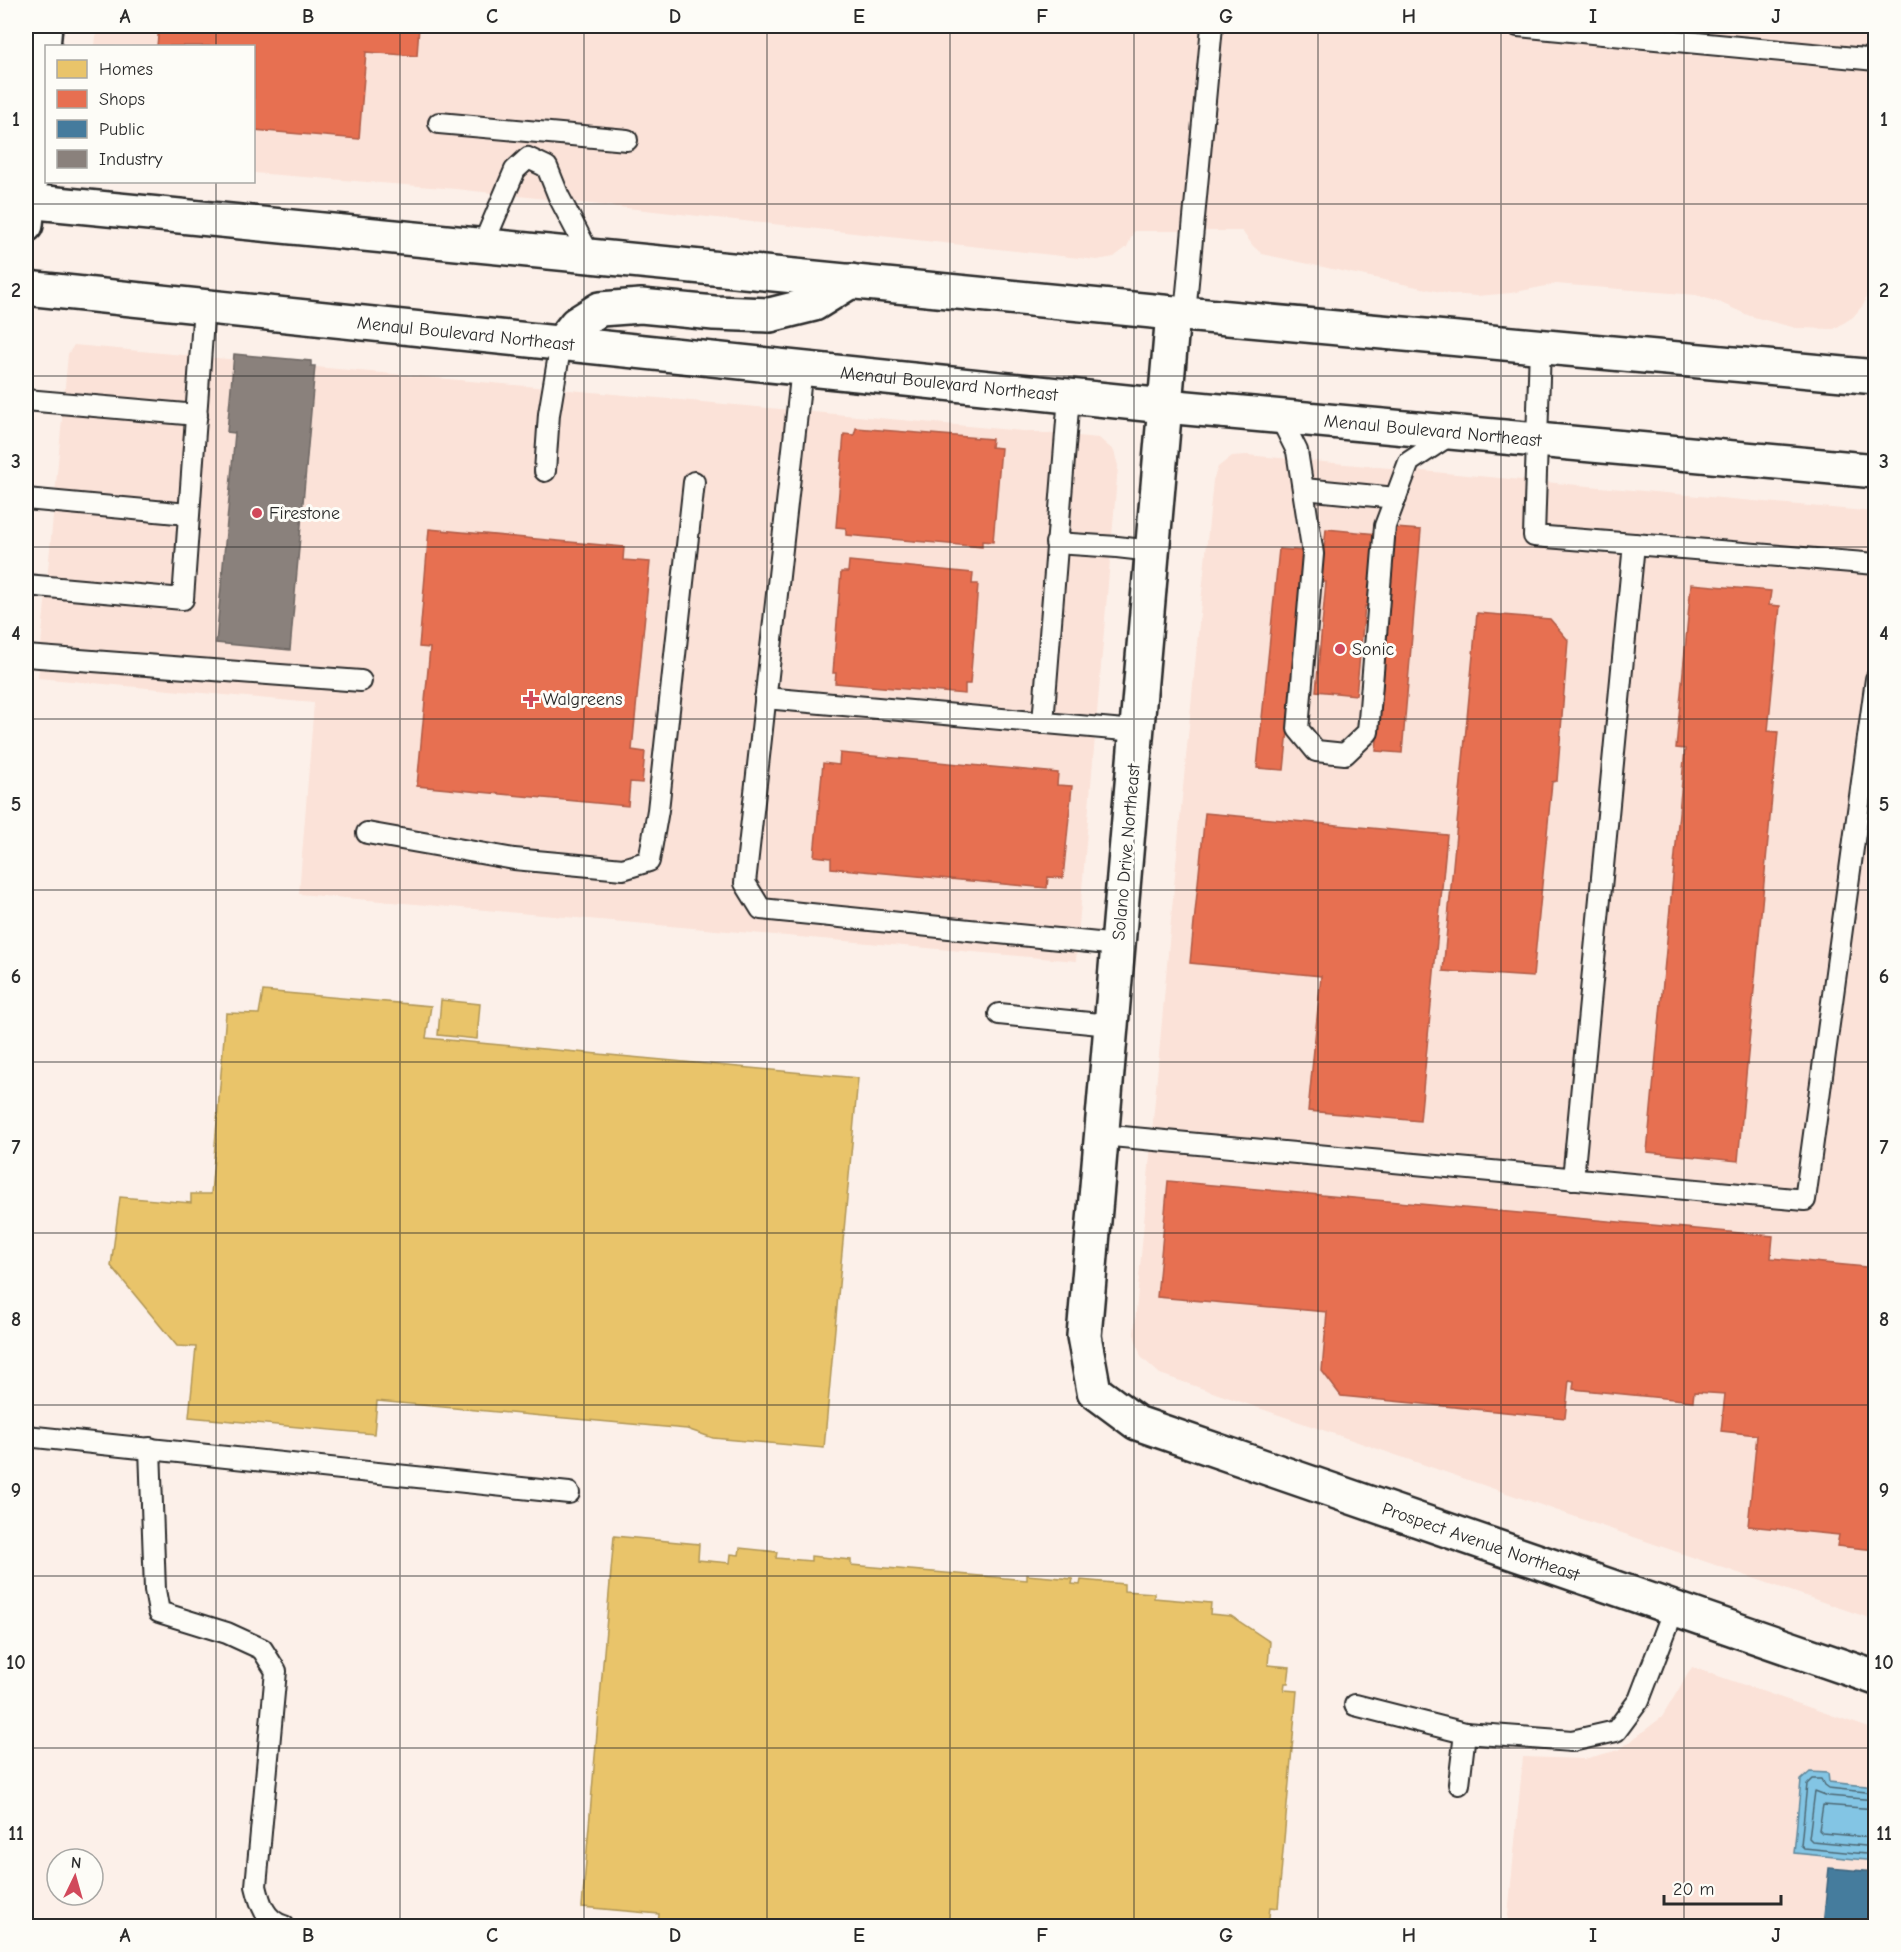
<svg xmlns="http://www.w3.org/2000/svg" width="1901" height="1952" viewBox="0 0 1901 1952" font-family="'Comic Neue',sans-serif">
<style>
.built{fill:#fbe2d8}
.water{fill:#83c5e4;stroke:#60879a;stroke-width:1.5}
.homes{fill:#e9c46a;stroke:#b09657;stroke-width:1.5}
.shops{fill:#e76f51;stroke:#af5b46;stroke-width:1.5}
.public{fill:#457b9d;stroke:#3d637b;stroke-width:1.5}
.industry{fill:#8a817c;stroke:#6e6764;stroke-width:1.5}
.lines{fill:none;stroke-linecap:round;stroke-linejoin:round}
.shore{stroke:#4e6975;stroke-width:1.5}
.service-casing{stroke:#2b2b2b;stroke-width:24}
.minor-casing{stroke:#2b2b2b;stroke-width:38}
.secondary-casing{stroke:#2b2b2b;stroke-width:38}
.service{stroke:#fdfcf7;stroke-width:20}
.minor{stroke:#fdfcf7;stroke-width:33}
.secondary{stroke:#fdfcf7;stroke-width:33}
.grid{fill:none;stroke:#2b2b2b;stroke-width:1.5;stroke-opacity:0.55}
.poi-dot{fill:#d1495b;stroke:#fdfcf7;stroke-width:2}
.labels{text-anchor:middle;stroke-width:6;stroke-linejoin:round;paint-order:stroke}
.street-label{font-size:18px;fill:#2b2b2b;stroke:#fdfcf7}
.poi-label{font-size:18px;fill:#2b2b2b;stroke:#fdfcf7;text-anchor:start}
.neatline{fill:none;stroke:#2b2b2b;stroke-width:2}
.grid-label{font-size:20px;text-anchor:middle;font-weight:bold;fill:#2b2b2b}
</style>
<rect width="100%" height="100%" fill="#fcf0e9"/>
<filter id="ink" filterUnits="userSpaceOnUse"><feTurbulence type="fractalNoise" baseFrequency=".0167" numOctaves="2"/><feDisplacementMap in="SourceGraphic" scale="12" xChannelSelector="R" yChannelSelector="G"/><feConvolveMatrix kernelMatrix="1 2 1 2 8 2 1 2 1" color-interpolation-filters="sRGB"/></filter>
<g filter="url(#ink)">
<g class="built">
<path d="M97,26H1875V290H1868L1864,304L1853,317L1834,329L1796,328L1750,316L1721,303L1696,295L1556,284L1511,293L1477,296L1450,294L1262,254L1253,246L1242,231H1134L1127,247L1114,257L1097,260L456,189L254,173V46H95Z"/>
<path d="M74,345L1099,438L1114,451L1118,466L1076,961L299,894L314,703L38,678L68,354Z"/>
<path d="M1247,455L1875,512V1620L1160,1374L1141,1357L1134,1334L1181,808L1213,480L1218,467L1232,456Z"/>
<path d="M1692,1667L1875,1730V1926H1507L1523,1757L1584,1759L1619,1750L1662,1717Z"/>
</g>
<path class="water" d="M1810,1772L1828,1773L1829,1782L1875,1787V1861L1794,1853L1801,1780Z"/>
<g class="homes">
<path d="M263,991L431,1006L426,1038L858,1078L824,1448L713,1438L687,1429L377,1401L374,1434L189,1417L196,1347L177,1346L111,1266L120,1197L191,1203V1194H211L226,1013L259,1014Z"/>
<path d="M441,1000L480,1004L477,1039L438,1035Z"/>
<path d="M614,1536L699,1544L698,1560L730,1563L731,1554L739,1555L740,1548L777,1552L776,1558L811,1561V1556L851,1560V1565L1027,1580V1575L1073,1579L1072,1584L1080,1585L1081,1580L1124,1584V1591L1154,1593V1598L1211,1603L1210,1614L1231,1616L1270,1642L1268,1665L1290,1667L1288,1683H1285L1284,1690L1297,1691L1278,1908L1270,1907L1268,1926H677L658,1925L659,1914L582,1907Z"/>
</g>
<g class="shops">
<path d="M159,26H419L417,56L366,52L359,139L254,130V46H157Z"/>
<path d="M856,428L992,439L991,447L1001,448L993,542L982,541V547L846,535V528L836,527L844,434L854,435Z"/>
<path d="M1395,528L1421,530L1402,753L1376,751Z"/>
<path d="M429,529L624,547L623,560L650,562L632,750L645,752L642,783L630,782L628,806L417,786L430,648L419,647Z"/>
<path d="M1326,529L1377,534L1376,607L1365,606L1356,695L1316,691L1326,582H1321Z"/>
<path d="M1279,549L1306,551L1284,770L1257,768Z"/>
<path d="M849,561L973,573L972,584H978L970,684H965V694L835,683L836,673H833L841,572H848Z"/>
<path d="M1691,584L1771,591L1769,605L1780,606L1768,731L1778,732L1738,1161L1647,1152L1685,749L1676,748Z"/>
<path d="M1477,613L1550,619L1568,640L1557,781L1552,782L1533,977L1443,971Z"/>
<path d="M840,753L1058,773L1057,785L1072,786L1063,878L1048,877L1047,888L831,868V858L814,856L823,763L839,765Z"/>
<path d="M1205,813L1447,835L1420,1121L1308,1111L1321,976L1190,963Z"/>
<path d="M1168,1181L1773,1236L1771,1258L1876,1268V1550L1837,1546L1839,1535L1748,1526L1757,1435L1721,1431L1725,1394L1694,1392L1693,1401L1573,1389L1574,1381L1569,1380L1565,1418L1341,1396L1322,1371L1327,1312L1157,1297Z"/>
</g>
<path class="public" d="M1829,1868L1876,1872V1926H1823Z"/>
<path class="industry" d="M234,354L311,361V366H315L290,650L216,643L235,433L227,432Z"/>
<g class="lines">
<g class="shore">
<path d="M1876,1793L1828,1788L1824,1785L1821,1779H1812L1807,1784L1801,1845L1804,1848L1876,1855"/>
<path d="M1876,1800L1828,1796L1815,1791L1809,1838L1812,1841L1876,1847"/>
<path d="M1876,1809L1823,1805L1819,1830L1822,1833L1876,1838"/>
</g>
<g class="service-casing">
<g id="service">
<path d="M1518,26L1876,60"/>
<path d="M439,123L627,140"/>
<path d="M483,245L515,170L528,158L547,167L559,197L590,256"/>
<path d="M1185,314L1212,26"/>
<path d="M1540,346L1534,536L1634,544L1573,1179"/>
<path d="M802,368L745,883L761,909L1118,945"/>
<path d="M26,400L197,415"/>
<path d="M1280,417L1297,451L1313,554L1298,729L1316,751L1345,754L1368,732L1385,526L1409,462L1453,433"/>
<path d="M545,471L549,414L561,343"/>
<path d="M1304,489L1396,498"/>
<path d="M26,499L188,514"/>
<path d="M1056,543L1117,547L1152,551"/>
<path d="M1634,544L1876,564"/>
<path d="M26,585L183,599L204,306"/>
<path d="M26,656L361,681"/>
<path d="M765,698L1136,731"/>
<path d="M1043,723L1069,396"/>
<path d="M367,833L514,859L623,869L649,861L658,810L694,482"/>
<path d="M999,1014L1110,1025"/>
<path d="M1101,1135L1805,1200L1876,679"/>
<path d="M26,1436L569,1493"/>
<path d="M150,1448L155,1590L159,1612L227,1633L262,1649L276,1671L256,1886C260,1903 265,1921 284,1926"/>
<path d="M1355,1705L1465,1733"/>
<path d="M1459,1784L1465,1733L1572,1741L1616,1731L1639,1700L1674,1609"/>
</g>
</g>
<g class="minor-casing">
<g id="minor">
<path id="s1" d="M1173,313L1084,1336L1094,1391L1137,1423L1876,1678"/>
</g>
</g>
<g class="secondary-casing">
<g id="secondary">
<path d="M26,201L1173,313L1876,377"/>
<path d="M26,225L45,26"/>
<path id="s2" d="M26,288L1165,406L1876,471"/>
<path d="M561,343L576,324L600,309L641,306L714,313L770,315L814,304L851,281"/>
</g>
</g>
<use href="#service" class="service"/>
<use href="#minor" class="minor"/>
<use href="#secondary" class="secondary"/>
</g>
</g>
<path class="grid" d="M216,26V46M400,26V1926M584,26V1926M767,26V1926M950,26V1926M1134,26V1926M1318,26V1926M1501,26V1926M1684,26V1926M216,182V1926M26,204H1876M26,376H1876M26,547H1876M26,719H1876M26,890H1876M26,1062H1876M26,1233H1876M26,1405H1876M26,1576H1876M26,1748H1876"/>
<g class="poi-dot">
<circle cx="257" cy="513" r="6"/>
<circle cx="1340" cy="649" r="6"/>
<path d="M528 690h6v6h6v6h-6v6h-6v-6h-6v-6h6z"/>
</g>
<g class="labels">
<g class="street-label">
<text dy="6" stroke="none"><textPath href="#s2" startOffset="442">Menaul Boulevard Northeast</textPath></text>
<text dy="6" stroke="none"><textPath href="#s2" startOffset="928">Menaul Boulevard Northeast</textPath></text>
<text dy="6" stroke="none"><textPath href="#s2" startOffset="1414">Menaul Boulevard Northeast</textPath></text>
<text transform="translate(1126 852) rotate(-85)" y="6">Solano Drive Northeast</text>
<text dy="6" stroke="none"><textPath href="#s1" startOffset="1500">Prospect Avenue Northeast</textPath></text>
</g>
<g class="poi-label">
<text x="269" y="519">Firestone</text>
<text x="1352" y="655">Sonic</text>
<text x="543" y="705">Walgreens</text>
</g>
</g>
<rect width="1901" height="1952" fill="none" stroke="#fdfcf7" stroke-width="66"/>
<rect x="45" y="45" width="210" height="138" fill="#fdfcf7" stroke="#a9a8a5" stroke-width="1.5"/>
<rect x="57" y="60" width="30" height="18" fill="#e9c46a" stroke="#a9a8a5" stroke-width="1.5"/>
<text x="99" y="75" font-size="18" fill="#2b2b2b">Homes</text>
<rect x="57" y="90" width="30" height="18" fill="#e76f51" stroke="#a9a8a5" stroke-width="1.5"/>
<text x="99" y="105" font-size="18" fill="#2b2b2b">Shops</text>
<rect x="57" y="120" width="30" height="18" fill="#457b9d" stroke="#a9a8a5" stroke-width="1.5"/>
<text x="99" y="135" font-size="18" fill="#2b2b2b">Public</text>
<rect x="57" y="150" width="30" height="18" fill="#8a817c" stroke="#a9a8a5" stroke-width="1.5"/>
<text x="99" y="165" font-size="18" fill="#2b2b2b">Industry</text>
<g transform="translate(75 1877) rotate(5)"><circle r="28" fill="#fdfcf7" stroke="#a9a8a5" stroke-width="1.5"/>
<path d="M0-4.5L10 22L0 15L-10 22Z" fill="#d1495b"/>
<text y="-9" font-size="16" font-weight="bold" text-anchor="middle" fill="#2b2b2b">N</text>
</g>
<path d="M1664 1895v9h117v-9" fill="none" stroke="#2b2b2b" stroke-width="3"/>
<text x="1673" y="1895" font-size="18" fill="#2b2b2b" stroke="#fdfcf7" stroke-width="4.5" paint-order="stroke">20 m</text>
<rect x="33" y="33" width="1835" height="1886" class="neatline"/>
<g class="grid-label">
<text x="125" y="23">A</text>
<text x="308" y="23">B</text>
<text x="492" y="23">C</text>
<text x="675" y="23">D</text>
<text x="859" y="23">E</text>
<text x="1042" y="23">F</text>
<text x="1226" y="23">G</text>
<text x="1409" y="23">H</text>
<text x="1593" y="23">I</text>
<text x="1776" y="23">J</text>
<text x="16" y="126">1</text>
<text x="1884" y="126">1</text>
<text x="16" y="297">2</text>
<text x="1884" y="297">2</text>
<text x="16" y="468">3</text>
<text x="1884" y="468">3</text>
<text x="16" y="640">4</text>
<text x="1884" y="640">4</text>
<text x="16" y="811">5</text>
<text x="1884" y="811">5</text>
<text x="16" y="983">6</text>
<text x="1884" y="983">6</text>
<text x="16" y="1154">7</text>
<text x="1884" y="1154">7</text>
<text x="16" y="1326">8</text>
<text x="1884" y="1326">8</text>
<text x="16" y="1497">9</text>
<text x="1884" y="1497">9</text>
<text x="16" y="1669">10</text>
<text x="1884" y="1669">10</text>
<text x="16" y="1840">11</text>
<text x="1884" y="1840">11</text>
<text x="125" y="1942">A</text>
<text x="308" y="1942">B</text>
<text x="492" y="1942">C</text>
<text x="675" y="1942">D</text>
<text x="859" y="1942">E</text>
<text x="1042" y="1942">F</text>
<text x="1226" y="1942">G</text>
<text x="1409" y="1942">H</text>
<text x="1593" y="1942">I</text>
<text x="1776" y="1942">J</text>
</g>
</svg>
